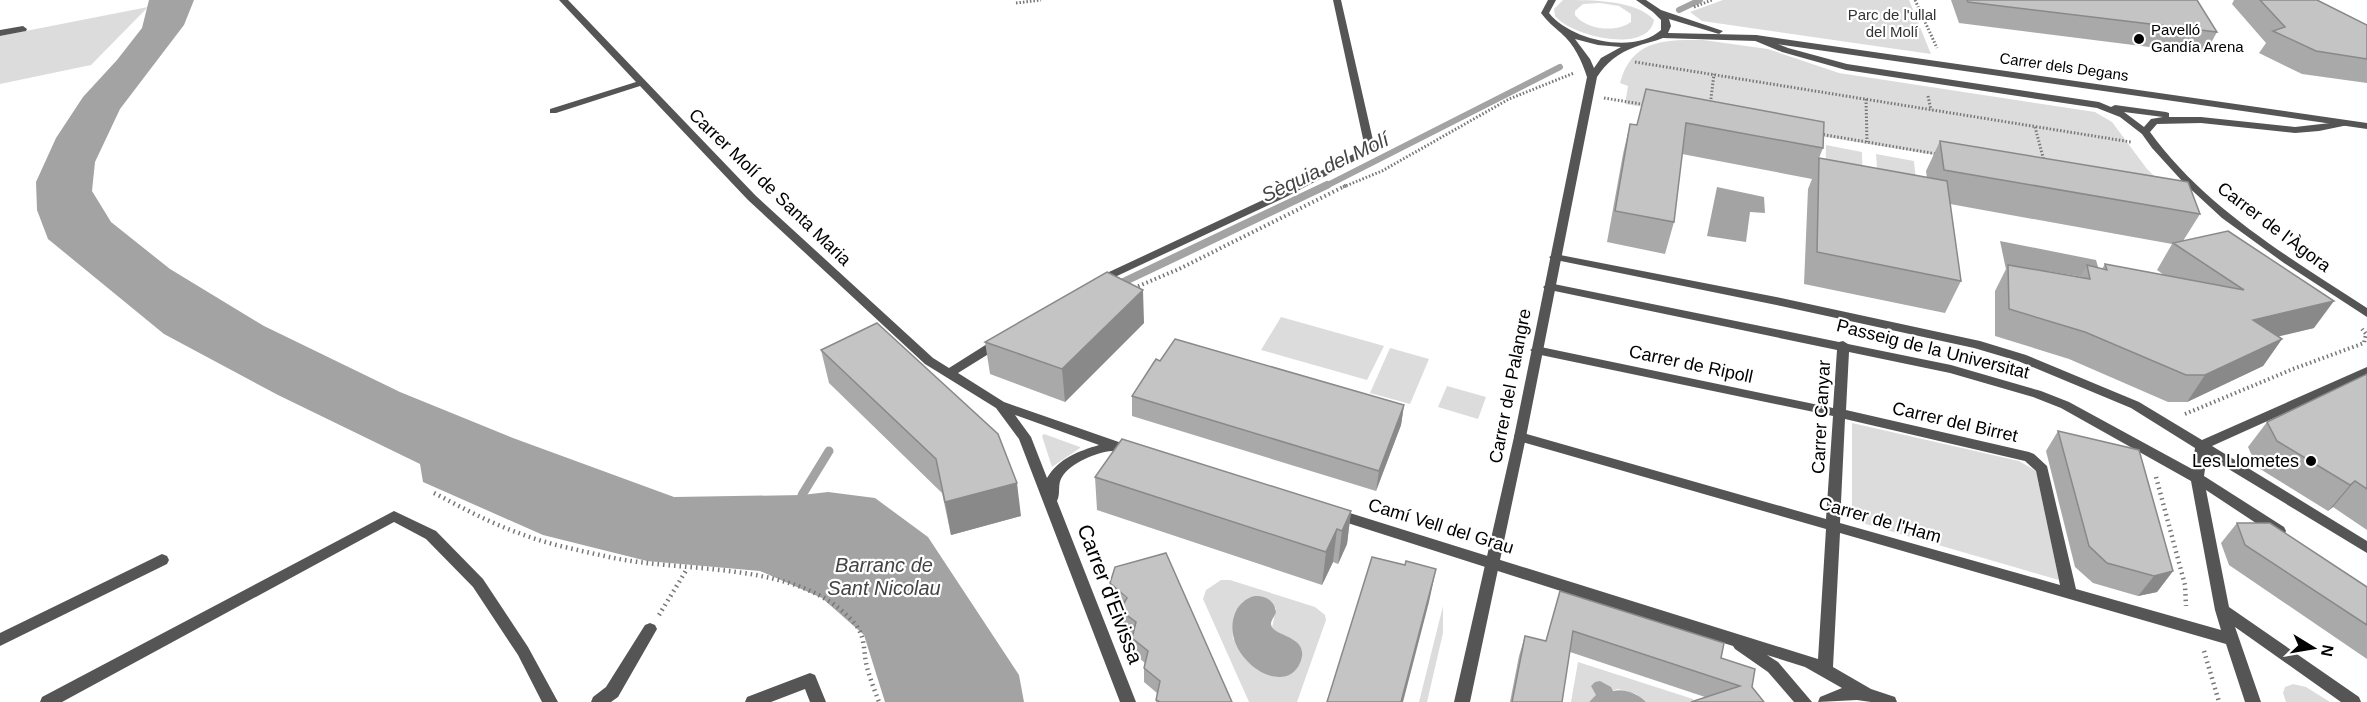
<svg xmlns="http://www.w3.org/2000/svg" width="2367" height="702" viewBox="0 0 2367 702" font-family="Helvetica,sans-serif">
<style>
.green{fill:#dcdcdc;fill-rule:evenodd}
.water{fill:#a3a3a3}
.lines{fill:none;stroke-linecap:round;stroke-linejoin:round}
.stream-far2{stroke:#a3a3a3;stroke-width:6}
.stream-far1{stroke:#a3a3a3;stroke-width:8}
.stream{stroke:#a3a3a3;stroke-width:9}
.path-far2{stroke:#777;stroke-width:3;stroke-dasharray:1.5 2;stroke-linecap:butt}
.path-far1{stroke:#777;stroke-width:4;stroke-dasharray:1.5 3;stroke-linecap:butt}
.path{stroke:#777;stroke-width:4.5;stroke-dasharray:1.5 4;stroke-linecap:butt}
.service{fill:#555;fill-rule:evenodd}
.minor{fill:#555;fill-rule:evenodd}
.tertiary{fill:#555;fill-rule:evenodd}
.wall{fill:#a9a9a9}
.shaded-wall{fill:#898989}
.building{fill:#c4c4c4;stroke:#898989;stroke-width:1.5}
.poi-dot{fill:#000;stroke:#fff;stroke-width:2}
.labels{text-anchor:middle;stroke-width:4.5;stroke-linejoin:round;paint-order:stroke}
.far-park-label{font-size:15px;fill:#333;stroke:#fff}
.far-poi-label{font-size:15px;fill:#000;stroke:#fff;text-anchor:start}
.far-street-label{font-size:15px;fill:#000;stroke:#fff}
.street-label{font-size:18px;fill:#000;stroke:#fff}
.poi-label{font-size:18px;fill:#000;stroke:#fff;text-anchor:end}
.water-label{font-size:20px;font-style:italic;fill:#444;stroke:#fff}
.near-street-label{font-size:21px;fill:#000;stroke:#fff}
</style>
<rect width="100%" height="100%" fill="#fff"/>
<g class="green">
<path d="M1563,0C1592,0 1637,0 1654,20C1648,55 1571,36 1555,16L1554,9ZM1600,3L1619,6L1631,14V22C1616,33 1587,30 1575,15V11L1583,4Z"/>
<path d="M1723,0H1909L1931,54L1702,21L1690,12Z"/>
<path d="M148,7L91,65L0,84V36Z"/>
<path d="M1703,40L1768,49L1839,73L2095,112L2112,122L2147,169L2173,194L1625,104L1628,86L1620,83C1632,39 1664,40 1703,40Z"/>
<path d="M1826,145L1862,152L1863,191L1825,184Z"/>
<path d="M1876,154L1914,161L1918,201L1879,194Z"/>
<path d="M1281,317L1384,346L1367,380L1261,350Z"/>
<path d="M1390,348L1429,359L1410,404L1370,393Z"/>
<path d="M1447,386L1486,397L1478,419L1438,407Z"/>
<path d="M1852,423L2019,461L2036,471L2059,580L1852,520Z"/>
<path d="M1044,434L1080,447V448L1052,467L1042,436Z"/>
<path d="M1221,580H1230L1315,607L1325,615L1326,620L1297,702H1249L1203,599L1206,590ZM1243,601L1276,608L1272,628C1284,639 1316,644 1295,669L1233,639C1232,624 1234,613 1243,601Z"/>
<path d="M1443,606V633L1427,702H1419Z"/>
<path d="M1578,662L1693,699L1694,702H1646L1636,694L1618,689L1597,695L1589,702H1571Z"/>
<path d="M2293,684L2306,687L2330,702H2286L2283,693L2285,687Z"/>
</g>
<g class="water">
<path d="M149,0H194L184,25L120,109L95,162L92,191L111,222L170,269L264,326L400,392L513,438L674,497L802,495L828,492L875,498L928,537L1019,675L1024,702H885L864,635L822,598L760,571L647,561L543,535L423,482L420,464L278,395L164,334L48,239L37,210L36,182L56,138L83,97L117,60L142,28Z"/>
<path d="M1717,187L1764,197L1765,213L1750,212L1746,242L1707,236Z"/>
<path d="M2000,241L2096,260L2102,280L2046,271L2045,281L2007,274Z"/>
<path d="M1255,596C1266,596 1274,600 1276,612C1275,616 1271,620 1271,624C1271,637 1312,635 1300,663C1283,702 1214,652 1237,609C1242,602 1246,598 1255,596Z"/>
<path d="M1600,681L1611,687L1613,691C1624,688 1639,694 1646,702H1589L1596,695L1591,686L1595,682Z"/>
</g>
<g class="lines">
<g class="stream-far2">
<path d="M1679,10L1700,0"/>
<path d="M1324,187L1560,67"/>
</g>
<path class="stream-far1" d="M1117,285L1327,185"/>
<path class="stream" d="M802,495L829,451"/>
<g class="path-far2">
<path d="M1915,0L1937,48"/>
<path d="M1016,3L1041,0"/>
<path d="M1694,7L1712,0"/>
<path d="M1635,62L2131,142"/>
<path d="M1928,96L1931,110"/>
<path d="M1604,98L1647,105"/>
<path d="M1866,99L1867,142"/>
<path d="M1710,106L1714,74"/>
<path d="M2035,127L2044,161"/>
<path d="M1820,134L1937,154"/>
<path d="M1343,187L1382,171L1509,99L1574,73"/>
</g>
<g class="path-far1">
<path d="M1134,288L1179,269L1347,185"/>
<path d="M2185,414L2293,369L2364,343L2366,334L2362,329"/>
</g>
<g class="path">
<path d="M2156,477L2185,585L2186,606"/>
<path d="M434,493C461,507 488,522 516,532C546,544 578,550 609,557C685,574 801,559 855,624C866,637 863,652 867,667C870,679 875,691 879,702"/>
<path d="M659,615L687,569"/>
<path d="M2204,651L2219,702"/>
</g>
<g class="service">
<path d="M394,511L436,531L483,579L528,647L558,702H542L518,655L473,587L426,539L394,522L62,702H40L42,697Z"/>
<path d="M650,623L655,625L657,629L618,697L611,702H591L593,697L606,687L645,625Z"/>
<path d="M810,673L815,675L826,702H810L805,689L771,702H745L747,697Z"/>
</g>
<g class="minor">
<path d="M559,0H568L756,196L933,358L949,368L995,339H1003L1005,342L1003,345L958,373L1004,402L1136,448L1138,451L1136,454C1127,457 1121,450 1112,451C1097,452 1070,463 1062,477C1057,485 1061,493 1057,501L1136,702H1120L1019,439L996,408L925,364L748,200L640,86L556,113H550V109L636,82ZM1015,415L1099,445C1079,451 1059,458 1047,478L1031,437Z"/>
<path d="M1333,0H1341L1375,149L1373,151L1286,197L1102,283H1094L1092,281L1094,279L1278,193L1365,148Z"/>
<path d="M23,26L27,29L26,31L0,36V30Z"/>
<path d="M1756,35L1788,48L1847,64L2099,102L2111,107L2115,105L2166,112L2169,113V117H2201L2295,127L2348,121L2350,123L2348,125L2319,131L2295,133L2201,123L2157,124L2150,132C2205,208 2290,258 2367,308V317L2284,263L2222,218L2183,182L2152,148L2142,134L2120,117L2097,108L1846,70L1782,52L1753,40V36ZM2124,112L2163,117L2151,119L2144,127Z"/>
<path d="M1555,254L1781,298L1980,341L2026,355L2139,402L2202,440L2367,367V376L2212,446L2367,541V553L2207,456L2204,476L2284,527L2286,531L2284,535L2279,536L2274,535L2206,490L2229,607L2359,697L2361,702H2341L2235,627L2261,702H2245L2226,644L1840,533L1833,667L1871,689L1895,697L1897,702H1871L1857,700L1818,702L1820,697L1842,688L1805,667L1767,655L1778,662L1812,702H1794L1768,672L1735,649L1733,646L1332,518L1330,514L1332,510L1337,509L1818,659L1826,529L1515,440L1514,437L1515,434L1520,432L1826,519L1833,416L1536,354L1530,350L1536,346L1833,408L1837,350L1545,289L1543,287L1549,283L1839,342L1843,341L1848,344L1951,365L2041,391L2069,402L2192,469L2195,448L2131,408L2018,361L1974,348L1781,306L1551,259L1549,257ZM1849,352L1950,373L2033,397L2061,408L2191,481L2215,610L2221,630L2076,589L2047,466L2034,454L2029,452L1846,410ZM1845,419L2025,461L2036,471L2060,585L1840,523Z"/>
<path d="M162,554L167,556L169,560L167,564L0,646V633Z"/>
</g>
<path class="tertiary" d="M1548,0H1556L1549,13C1570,40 1634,55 1661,30V20L1653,12L1636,0H1646L1661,10L1723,31L1719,34L1669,19L1671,26L1668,33L1756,35L2367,123V129L1756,41L1663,38C1654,42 1644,43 1635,47C1618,53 1606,63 1597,77L1526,437L1470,702H1454L1514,437L1587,77C1582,61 1574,44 1561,33C1553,26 1547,21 1541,13ZM1575,39L1598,45L1621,47L1601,58L1594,68L1590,59Z"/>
</g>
<g class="wall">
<path d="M1951,0H2197L2217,32L2205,54L1959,23Z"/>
<path d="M2234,0H2317L2367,25V83L2302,74L2259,53L2266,43L2232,4Z"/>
<path d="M1646,89L1823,148L1819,158L1927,178L1926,171L1940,141L2200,214L2183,241L2314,328L2278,336L2282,339L2263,366L2187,402H2168L2069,359L1995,336V291L2008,265L2080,277L2087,265L2102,269L2105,264L2164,275L2157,270L2172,244L1950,204L1961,281L1945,313L1804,284L1808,189L1812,179L1682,154L1674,222L1665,254L1607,242L1623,154L1630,124L1637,125Z"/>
<path d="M1144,323L1065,402L990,374L985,342Z"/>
<path d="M821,350L1021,516L951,535L942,493L829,383Z"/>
<path d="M1160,361L1404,405L1401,425L1376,491L1132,416V396Z"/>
<path d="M2367,374V530L2333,507L2328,511L2257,467L2248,447L2267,422Z"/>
<path d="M2058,431L2173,571L2157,592L2138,596L2093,583L2075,567L2046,451Z"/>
<path d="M1095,477L1351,511L1347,544L1338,564L1333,562L1322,585L1097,510Z"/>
<path d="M2237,523L2367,587V659L2229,565L2221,543Z"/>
<path d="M1110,583L1232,702H1156L1157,693L1144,682V668L1145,663L1133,653L1132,638L1133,634L1121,624L1120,610L1122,607L1111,597Z"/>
<path d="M1560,591L1721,658L1752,687L1705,697L1570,652L1562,702H1510L1519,656L1525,636L1546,641Z"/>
</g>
<g class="shaded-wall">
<path d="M1143,290L1144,323L1065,402L1062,369Z"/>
<path d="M2334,301L2314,328L2234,347L2253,320Z"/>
<path d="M2282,339L2263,366L2187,402L2205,375Z"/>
<path d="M1404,405L1401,425L1376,491L1379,471Z"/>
<path d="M2355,481L2333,507L2328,511L2350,485Z"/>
<path d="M1017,483L1021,516L951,535L945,502Z"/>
<path d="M1351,511L1347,544L1338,564L1342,531Z"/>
<path d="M1337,529L1333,562L1322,585L1326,552Z"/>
<path d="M1436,569L1429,602L1403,702H1401Z"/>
<path d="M2173,571L2157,592L2138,596L2154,576Z"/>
</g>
<g class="building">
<path d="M1967,0H2197L2217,32L1968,2Z"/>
<path d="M2260,0H2317L2367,25V59L2316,51L2273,31L2285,27Z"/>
<path d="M1646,89L1824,122L1823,148L1686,123L1674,222L1615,211L1630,124L1637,125Z"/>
<path d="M1940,141L2188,182L2200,214L1944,170Z"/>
<path d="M1819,158L1947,181L1961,281L1817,252Z"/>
<path d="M2228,231L2334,301L2253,320L2282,339L2205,375H2186L2085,332L2009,309L2008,265L2090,279L2087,265L2107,270L2105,264L2244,290L2173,243Z"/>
<path d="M1107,272L1143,290L1062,369L985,342Z"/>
<path d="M877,323L998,434L1017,483L945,502L936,459L821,350Z"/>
<path d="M1175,339L1404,405L1379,471L1132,396L1156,359L1160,361Z"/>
<path d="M2367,374V489L2355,481L2350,485L2277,441L2267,422Z"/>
<path d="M2058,431L2139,450L2173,571L2154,576L2107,563L2089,546Z"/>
<path d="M1122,439L1351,511L1342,531L1337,529L1326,552L1095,477Z"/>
<path d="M2237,523H2270L2367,587V625L2245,545Z"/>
<path d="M1166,553L1232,702H1160L1156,700L1160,681L1144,668L1148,651L1132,638L1136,622L1120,610L1127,598L1110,583L1115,567Z"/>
<path d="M1372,557L1405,565L1406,561L1436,569L1401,702H1327Z"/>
<path d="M1560,591L1724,643L1721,658L1755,669L1752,687L1764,702H1691L1740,686L1573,631L1562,702H1512L1525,636L1546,641Z"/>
</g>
<g class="poi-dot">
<circle cx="2139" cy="39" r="6"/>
<circle cx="2311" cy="461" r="6"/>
</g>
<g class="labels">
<g class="far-park-label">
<text x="1892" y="20">Parc de l'ullal<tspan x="1892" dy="17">del Molí</tspan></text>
</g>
<g class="far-poi-label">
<text x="2151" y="35">Pavelló<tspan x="2151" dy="17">Gandía Arena</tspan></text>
</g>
<g class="far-street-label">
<text transform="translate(2064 67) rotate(8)" y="5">Carrer dels Degans</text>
</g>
<g class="street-label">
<text transform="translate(770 187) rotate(44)" y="6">Carrer Molí de Santa Maria</text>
<text transform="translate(2274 227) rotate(37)" y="6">Carrer de l'Àgora</text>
<text transform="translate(1933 349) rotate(14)" y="6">Passeig de la Universitat</text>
<text transform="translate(1691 364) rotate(12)" y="6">Carrer de Ripoll</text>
<text transform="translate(1510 386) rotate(-79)" y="6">Carrer del Palangre</text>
<text transform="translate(1821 417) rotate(-87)" y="6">Carrer Canyar</text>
<text transform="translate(1955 422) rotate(13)" y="6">Carrer del Birret</text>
<text transform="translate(1880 520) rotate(16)" y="6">Carrer de l'Ham</text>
<text transform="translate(1441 526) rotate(17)" y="6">Camí Vell del Grau</text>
</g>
<g class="poi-label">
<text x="2299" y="467">Les Llometes</text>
</g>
<g class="water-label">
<text transform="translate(1325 167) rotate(-25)" y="7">Sèquia del Molí</text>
<text x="884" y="572">Barranc de<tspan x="884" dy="23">Sant Nicolau</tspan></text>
</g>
<g class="near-street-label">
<text transform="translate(1110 594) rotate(69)" y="7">Carrer d'Eivissa</text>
</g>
</g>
<g transform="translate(2313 648) rotate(101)" stroke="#ffffff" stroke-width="4.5" paint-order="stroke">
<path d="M0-4.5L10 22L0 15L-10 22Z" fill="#000000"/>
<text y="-9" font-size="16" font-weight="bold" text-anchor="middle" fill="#000000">N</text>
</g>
</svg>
